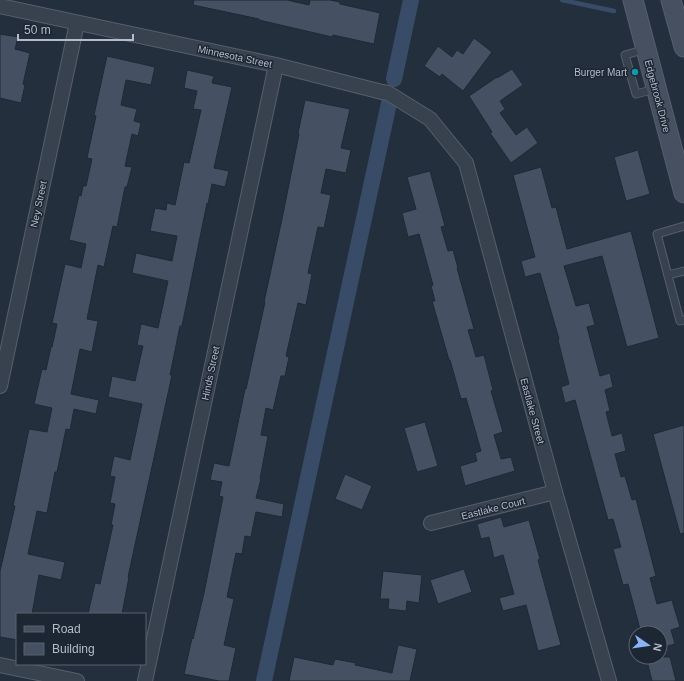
<svg xmlns="http://www.w3.org/2000/svg" width="684" height="681" viewBox="0 0 684 681" font-family="Arial,sans-serif">
<style>
.lines{fill:none;stroke-linecap:round;stroke-linejoin:round}
.stream{stroke:#394c67;stroke-width:4.5}
.canal{stroke:#394c67;stroke-width:16}
.building{fill:#455162;stroke:#1f2835}
.lane-casing{stroke:#565f6c;stroke-width:9}
.street-casing{stroke:#565f6c;stroke-width:16}
.secondary-casing{stroke:#565f6c;stroke-width:21}
.lane{stroke:#38414e;stroke-width:7}
.street{stroke:#38414e;stroke-width:14}
.secondary{stroke:#465061;stroke-width:19}
.culture-dot{fill:#0f9aa8;stroke:#1d2633;stroke-width:1.5}
.labels{text-anchor:middle;stroke-width:3;stroke-linejoin:round;paint-order:stroke}
.street-label{font-size:10px;fill:#b4bcc9;stroke:#1d2633}
.poi-label{font-size:10px;fill:#b4bcc9;stroke:#1d2633;text-anchor:end}
</style>
<rect width="100%" height="100%" fill="#242f3e"/>
<g class="lines">
<path class="stream" d="M562,0L614,11"/>
<g class="canal">
<path d="M394,79L411,0"/>
<path d="M264,681L389,103"/>
</g>
</g>
<g class="building">
<path d="M194,0H287L309,5L310,0H330L340,2V4L380,13L374,44L333,35L332,37L259,20V19L193,5Z"/>
<path d="M0,34L18,37L15,49L30,53L23,84L25,85L21,103L0,98Z"/>
<path d="M474,38L492,52L463,91L442,74L440,77L424,66L438,46L452,57L457,50L463,54Z"/>
<path d="M107,56L155,67L151,85L126,80L121,105L137,109L134,121L141,123L138,136L132,134L125,166L132,167L127,187H125L117,227L113,226L104,267L98,265L87,319L98,321L92,352L80,349L71,394L99,400L96,414L74,409L70,430L66,429L57,472H55L47,513L37,511L28,554L65,562L61,580L39,575L32,614H17V640L0,637V571L4,554L15,506H13L29,429L47,432L52,408L34,404L42,369L46,370L51,347H52L57,324L52,323L65,264L81,268L86,244L69,240L79,195L81,196L83,186H86L92,159L87,158L96,116L94,115Z"/>
<path d="M512,69L523,85L500,101L505,109L500,113L516,135L527,127L538,143L511,163L490,133L492,132L469,96L497,77V78Z"/>
<path d="M187,70L214,76L212,83L232,87L214,168L229,171L225,187L212,184L208,204L207,203L182,326H180L170,375H172L128,577H129L122,614H88L95,583L100,584L113,525H111L115,504L110,503L115,477L110,476L114,456L130,460L142,404L108,397L112,376L135,381L143,346L137,345L141,324L158,328L168,281L132,273L136,253L172,261L177,236L150,231L155,208L166,210L167,203L175,205L184,162L189,163L201,110L193,109L197,91L184,88Z"/>
<path d="M305,100L350,109L341,148L351,150L346,173L326,169L321,193L331,195L324,228L318,227L308,273L312,274L306,305L298,303L286,356L289,357L285,376H281L273,410L266,408L261,435L268,436L260,479H261L256,498L284,504L282,517L256,512L251,537L245,536L242,554L236,553L227,597L234,599L224,645L236,648L229,681H219L184,674L192,638L193,639L204,593L223,497L219,496L222,482L210,480L214,463L229,466L245,389H246L265,302H264L282,219L299,134L298,133Z"/>
<path d="M638,150L650,194L626,201L614,157Z"/>
<path d="M541,167L552,208L556,207L567,249L631,231L659,338L627,347L602,256L564,266L576,306L589,303L595,325L587,327L600,376L610,373L613,387L605,390L610,411L606,412L612,436L622,433L626,451L615,454L621,477L625,476L632,500L636,499L656,576L650,578L657,604L672,600L680,627L671,630L675,644L660,648V633H641L628,584L623,585L613,549L621,547L613,519L608,520L575,400L565,403L561,387L569,384L558,340L559,339L540,273L525,277L521,261L535,257L513,175Z"/>
<path d="M430,171L445,226L441,227L448,251L453,250L458,268H457L474,329L468,330L476,357L484,355L493,390L491,391L503,432L494,435L501,459L511,457L515,471L465,486L460,466L477,461L475,453L481,451L466,398L461,399L450,360H449L432,301H435L431,286L433,285L419,234L408,237L402,213L416,209L407,177Z"/>
<path d="M425,422L438,466L417,472L404,428Z"/>
<path d="M684,425V533L680,534L653,434Z"/>
<path d="M345,474L372,486L362,510L335,499Z"/>
<path d="M501,517L504,527L529,520L540,559L538,560L561,645L538,651L526,605L503,611L499,598L514,594L503,555L494,558L489,537L481,539L477,524Z"/>
<path d="M464,569L472,592L438,604L430,580Z"/>
<path d="M383,571L422,575L419,603L407,601L406,611L388,609L389,599H380Z"/>
<path d="M398,645L417,649L410,681H289L294,657L333,665L335,659L356,663L355,665L392,673Z"/>
<path d="M646,657H670L676,681H652Z"/>
</g>
<g class="lines">
<g class="lane-casing">
<g id="lane">
<path d="M646,49L625,55L636,94L655,89"/>
<path d="M684,226L657,234L680,321L684,320"/>
<path d="M668,275L684,271"/>
</g>
</g>
<g class="street-casing">
<g id="street">
<path d="M0,6L276,65L382,92L388,93L430,119L466,163L555,492L609,681"/>
<path d="M0,386L77,23"/>
<path d="M431,523L555,492"/>
<path d="M0,665L77,681"/>
<path d="M145,681L276,65"/>
</g>
</g>
<g class="secondary-casing">
<g id="secondary">
<path d="M633,0L684,193"/>
<path d="M671,0L684,47"/>
</g>
</g>
<use href="#lane" class="lane"/>
<use href="#street" class="street"/>
<use href="#secondary" class="secondary"/>
</g>
<circle class="culture-dot" cx="635" cy="72" r="4"/>
<g class="labels">
<g class="street-label">
<text transform="translate(235 56) rotate(12)" y="4">Minnesota Street</text>
<text transform="translate(658 96) rotate(75)" y="4">Edgebrook Drive</text>
<text transform="translate(38 204) rotate(-78)" y="4">Ney Street</text>
<text transform="translate(210 373) rotate(-78)" y="4">Hinds Street</text>
<text transform="translate(533 411) rotate(75)" y="4">Eastlake Street</text>
<text transform="translate(493 508) rotate(-14)" y="4">Eastlake Court</text>
</g>
<g class="poi-label">
<text x="627" y="76">Burger Mart</text>
</g>
</g>
<rect x="16" y="613" width="130" height="52" fill="#1d2633" stroke="#59626f"/>
<rect x="24" y="626" width="20" height="6" fill="#465061" stroke="#59626f"/>
<text x="52" y="633" font-size="12" fill="#b4bcc9">Road</text>
<rect x="24" y="643" width="20" height="12" fill="#455162" stroke="#59626f"/>
<text x="52" y="653" font-size="12" fill="#b4bcc9">Building</text>
<g transform="translate(648 645) rotate(103)"><circle r="19" fill="#1d2633" stroke="#59626f"/>
<path d="M0-3L7 15L0 10L-7 15Z" fill="#8ab4f8"/>
<text y="-6" font-size="11" font-weight="bold" text-anchor="middle" fill="#b4bcc9">N</text>
</g>
<path d="M18 34v6h115v-6" fill="none" stroke="#b4bcc9" stroke-width="2"/>
<text x="24" y="34" font-size="12" fill="#b4bcc9" stroke="#1d2633" stroke-width="3" paint-order="stroke">50 m</text>
</svg>
